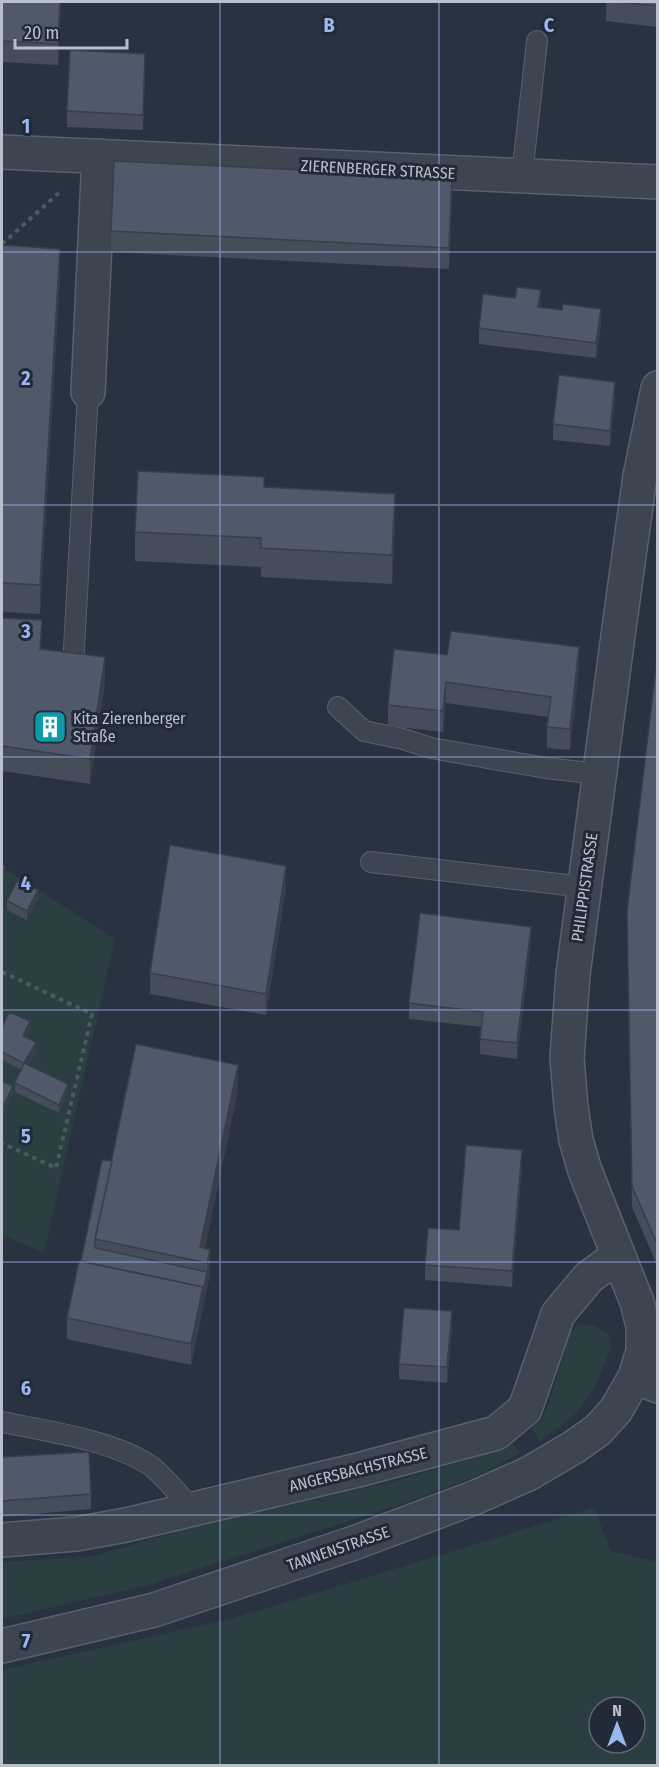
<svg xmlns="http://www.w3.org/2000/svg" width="659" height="1767" viewBox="0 0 659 1767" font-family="'Fira Sans Condensed',sans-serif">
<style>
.green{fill:#2b3f42;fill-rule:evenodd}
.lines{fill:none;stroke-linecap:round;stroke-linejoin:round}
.service-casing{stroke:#58606c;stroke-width:22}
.minor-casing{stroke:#58606c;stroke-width:36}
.tertiary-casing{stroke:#58606c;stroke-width:36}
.path{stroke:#495b5f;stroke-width:4;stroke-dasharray:4.5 4.5;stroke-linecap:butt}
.service{stroke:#3d4551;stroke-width:20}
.minor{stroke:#3d4551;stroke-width:33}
.tertiary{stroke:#3d4551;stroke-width:33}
.wall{fill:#454d5b}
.shaded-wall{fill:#383e4a}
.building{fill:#50596a;stroke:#383e4a;stroke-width:1.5}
.grid{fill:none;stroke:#99b7f1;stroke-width:1.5;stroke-opacity:0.55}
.labels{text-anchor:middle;stroke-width:6;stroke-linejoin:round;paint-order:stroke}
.street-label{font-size:16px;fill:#bac0cb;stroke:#222a37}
.poi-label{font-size:16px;fill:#bac0cb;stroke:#222a37;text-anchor:start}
.grid-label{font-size:20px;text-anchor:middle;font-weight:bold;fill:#99b7f1;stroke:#222a37;stroke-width:6;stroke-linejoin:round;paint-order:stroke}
</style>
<rect width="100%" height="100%" fill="#293241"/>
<g class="green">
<path d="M2,867L115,939L44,1253L2,1235Z"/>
<path d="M579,1324L596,1326L609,1335L611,1348L594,1389L571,1419L540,1441L531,1428L542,1418L549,1404L570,1332Z"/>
<path d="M512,1442L520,1453L482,1474L402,1504L148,1585L2,1619V1562L94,1556L186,1529L395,1481L475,1458Z"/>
<path d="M594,1508L611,1551L657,1562V1765H2V1670L234,1618ZM599,1707H635V1743H599Z"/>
</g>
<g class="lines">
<g class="service-casing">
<g id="service">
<path d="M522,176L537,41"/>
<path d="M73,667L88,392"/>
<path d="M338,707L364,731L403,739L431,748L546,768L599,774"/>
<path d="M371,862L584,887"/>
<path d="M2,1422C46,1431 113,1440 151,1466C166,1478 179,1495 192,1509"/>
</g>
</g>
<g class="minor-casing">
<g id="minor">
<path d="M2,152L658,182"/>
<path d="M88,392L99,156"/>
<path d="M635,1377L658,1386"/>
<path d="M2,1540L76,1534L126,1525L358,1470L496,1433L525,1409L558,1314L589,1277L618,1256"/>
</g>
</g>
<g class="tertiary-casing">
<path id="tertiary" d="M2,1646L154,1610L354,1543L476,1497L528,1474L574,1447L598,1430L616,1410L635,1377L643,1351V1326L637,1302L585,1171L576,1140L571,1107L567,1058L573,974L619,628L640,476L658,388"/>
</g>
<g class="path">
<path d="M2,244L61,191"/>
<path d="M2,972L92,1014L56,1168L2,1143"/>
</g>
<use href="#service" class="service"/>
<use href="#minor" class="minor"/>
<use href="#tertiary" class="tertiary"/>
</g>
<g class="wall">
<path d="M2,2H61L58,65L2,62Z"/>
<path d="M606,2H657V27L606,21Z"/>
<path d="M145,69L143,130L67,127V111Z"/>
<path d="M452,198L449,269L111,252V231Z"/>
<path d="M2,245L60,277L40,614L2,612Z"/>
<path d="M541,307L601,324L596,358L479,344V328Z"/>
<path d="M615,397L610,446L553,440V424Z"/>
<path d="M264,487L395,522L392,584L261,577V567L135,561V532Z"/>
<path d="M2,618L42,649L105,682L90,784L2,771Z"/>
<path d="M394,649L579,668L570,750L547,748V727L548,717L446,703L443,732L388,726V705Z"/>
<path d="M657,660V1265L632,1207L627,932Z"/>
<path d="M286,887L266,1015L150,994V973Z"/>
<path d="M38,898L27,920L7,910V901Z"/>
<path d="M531,942L517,1059L480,1054V1039L482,1027L409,1019V1003Z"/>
<path d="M2,1027L30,1029L26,1037L36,1051L28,1065L68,1092L59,1113L15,1092V1083L21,1070L2,1060Z"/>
<path d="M238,1090L205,1248L210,1274L191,1365L67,1339V1318L81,1261L112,1161Z"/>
<path d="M522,1165L512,1287L425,1280V1265Z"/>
<path d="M452,1327L447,1383L399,1379V1364Z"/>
<path d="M2,1457L91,1494V1509L2,1517Z"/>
</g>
<g class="shaded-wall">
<path d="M60,2H61L58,65V44Z"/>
<path d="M145,54V69L143,130V115Z"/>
<path d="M452,177V198L449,269V248Z"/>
<path d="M60,249V277L40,614V585Z"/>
<path d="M541,290V306L538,322V307Z"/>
<path d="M601,309V324L596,358V343Z"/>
<path d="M615,382V397L610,446V431Z"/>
<path d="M395,494V522L392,584V555Z"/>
<path d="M579,647V668L570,750V729Z"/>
<path d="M105,657V682L90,784V759Z"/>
<path d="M446,682V703L443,732V711Z"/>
<path d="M286,866V887L266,1015V994Z"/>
<path d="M5,867V875L2,882V874Z"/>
<path d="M38,890V898L27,920V911Z"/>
<path d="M531,927V942L517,1059V1043Z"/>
<path d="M30,1021V1029L23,1044V1036Z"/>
<path d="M36,1042V1051L24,1071V1063Z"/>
<path d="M238,1065V1090L202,1262L200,1247Z"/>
<path d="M68,1084V1092L59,1113V1105Z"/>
<path d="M13,1086V1094L2,1117V1108Z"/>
<path d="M522,1150V1165L512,1287V1271Z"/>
<path d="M210,1250V1274L191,1365V1344L203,1287L207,1272V1263Z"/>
<path d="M452,1311V1327L447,1383V1367Z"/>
</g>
<g class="building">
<path d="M2,2H60L58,44L2,41Z"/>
<path d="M617,2H657V6Z"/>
<path d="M70,50L145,54L143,115L67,111Z"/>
<path d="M114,161L452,177L449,248L111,231Z"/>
<path d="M2,245L60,249L40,585L2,583Z"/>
<path d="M517,287L541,290L538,307L562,310L563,304L601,309L596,343L479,328L483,294L515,298Z"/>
<path d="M559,375L615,382L610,431L553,424Z"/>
<path d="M138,471L264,477V487L395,494L392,555L261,548V538L135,532Z"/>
<path d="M2,618L42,620L40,649L105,657L90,759L2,746Z"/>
<path d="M451,631L579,647L570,729L547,727L551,697L446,682L443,711L388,705L394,649L447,655Z"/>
<path d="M657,660V1244L632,1186L627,911Z"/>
<path d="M170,845L286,866L266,994L150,973Z"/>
<path d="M2,865L5,867L2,874Z"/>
<path d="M17,881L38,890L27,911L7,901Z"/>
<path d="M420,913L531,927L517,1043L480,1039L483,1012L409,1003Z"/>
<path d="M9,1012L30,1021L23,1036L36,1042L24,1063L68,1084L59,1105L15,1083L24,1063L2,1052V1027Z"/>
<path d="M136,1044L238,1065L200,1247L210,1250L207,1263L95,1239Z"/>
<path d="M2,1081L13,1086L2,1108Z"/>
<path d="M466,1145L522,1150L512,1271L425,1265L428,1228L459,1230Z"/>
<path d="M102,1160L112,1161L95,1239V1248L207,1272L203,1293V1287L81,1261Z"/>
<path d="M79,1261L203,1287L191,1344L67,1318Z"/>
<path d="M404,1308L452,1311L447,1367L399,1364Z"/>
<path d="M89,1452L91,1494L2,1501V1457Z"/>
</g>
<path class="grid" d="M220,2V1766M439,2V1766M2,252H658M2,505H658M2,757H658M2,1010H658M2,1262H658M2,1515H658"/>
<defs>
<g id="building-square" transform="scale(1.725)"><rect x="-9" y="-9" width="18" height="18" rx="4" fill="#0f9aa8" stroke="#222a37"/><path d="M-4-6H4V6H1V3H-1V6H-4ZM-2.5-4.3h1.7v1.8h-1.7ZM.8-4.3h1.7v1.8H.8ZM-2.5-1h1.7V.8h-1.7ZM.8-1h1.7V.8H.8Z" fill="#fff"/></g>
</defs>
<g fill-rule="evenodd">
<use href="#building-square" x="50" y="727"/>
</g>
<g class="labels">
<g class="street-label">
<text transform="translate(378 169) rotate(3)" y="6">ZIERENBERGER STRASSE</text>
<text transform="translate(584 887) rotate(-82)" y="6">PHILIPPISTRASSE</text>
<text transform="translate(358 1469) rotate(-14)" y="6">ANGERSBACHSTRASSE</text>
<text transform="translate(338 1548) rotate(-19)" y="6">TANNENSTRASSE</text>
</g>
<g class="poi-label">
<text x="73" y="724">Kita Zierenberger<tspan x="73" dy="18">Straße</tspan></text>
</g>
</g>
<g class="grid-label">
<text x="329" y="32">B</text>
<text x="549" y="32">C</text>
<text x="26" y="133">1</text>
<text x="26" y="385">2</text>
<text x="26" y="638">3</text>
<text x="26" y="890">4</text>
<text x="26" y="1143">5</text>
<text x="26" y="1395">6</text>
<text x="26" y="1648">7</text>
</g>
<rect width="659" height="1767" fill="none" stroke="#bac0cb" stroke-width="6"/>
<g transform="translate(617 1725)"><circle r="28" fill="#222a37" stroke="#5f6672" stroke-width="1.5"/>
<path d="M0-4.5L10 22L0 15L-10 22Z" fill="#99b7f1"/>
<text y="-9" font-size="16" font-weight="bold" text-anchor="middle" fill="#bac0cb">N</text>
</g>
<path d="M15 39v9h112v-9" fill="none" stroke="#bac0cb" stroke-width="3"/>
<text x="24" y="39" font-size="18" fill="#bac0cb" stroke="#222a37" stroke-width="4.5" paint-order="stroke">20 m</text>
</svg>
